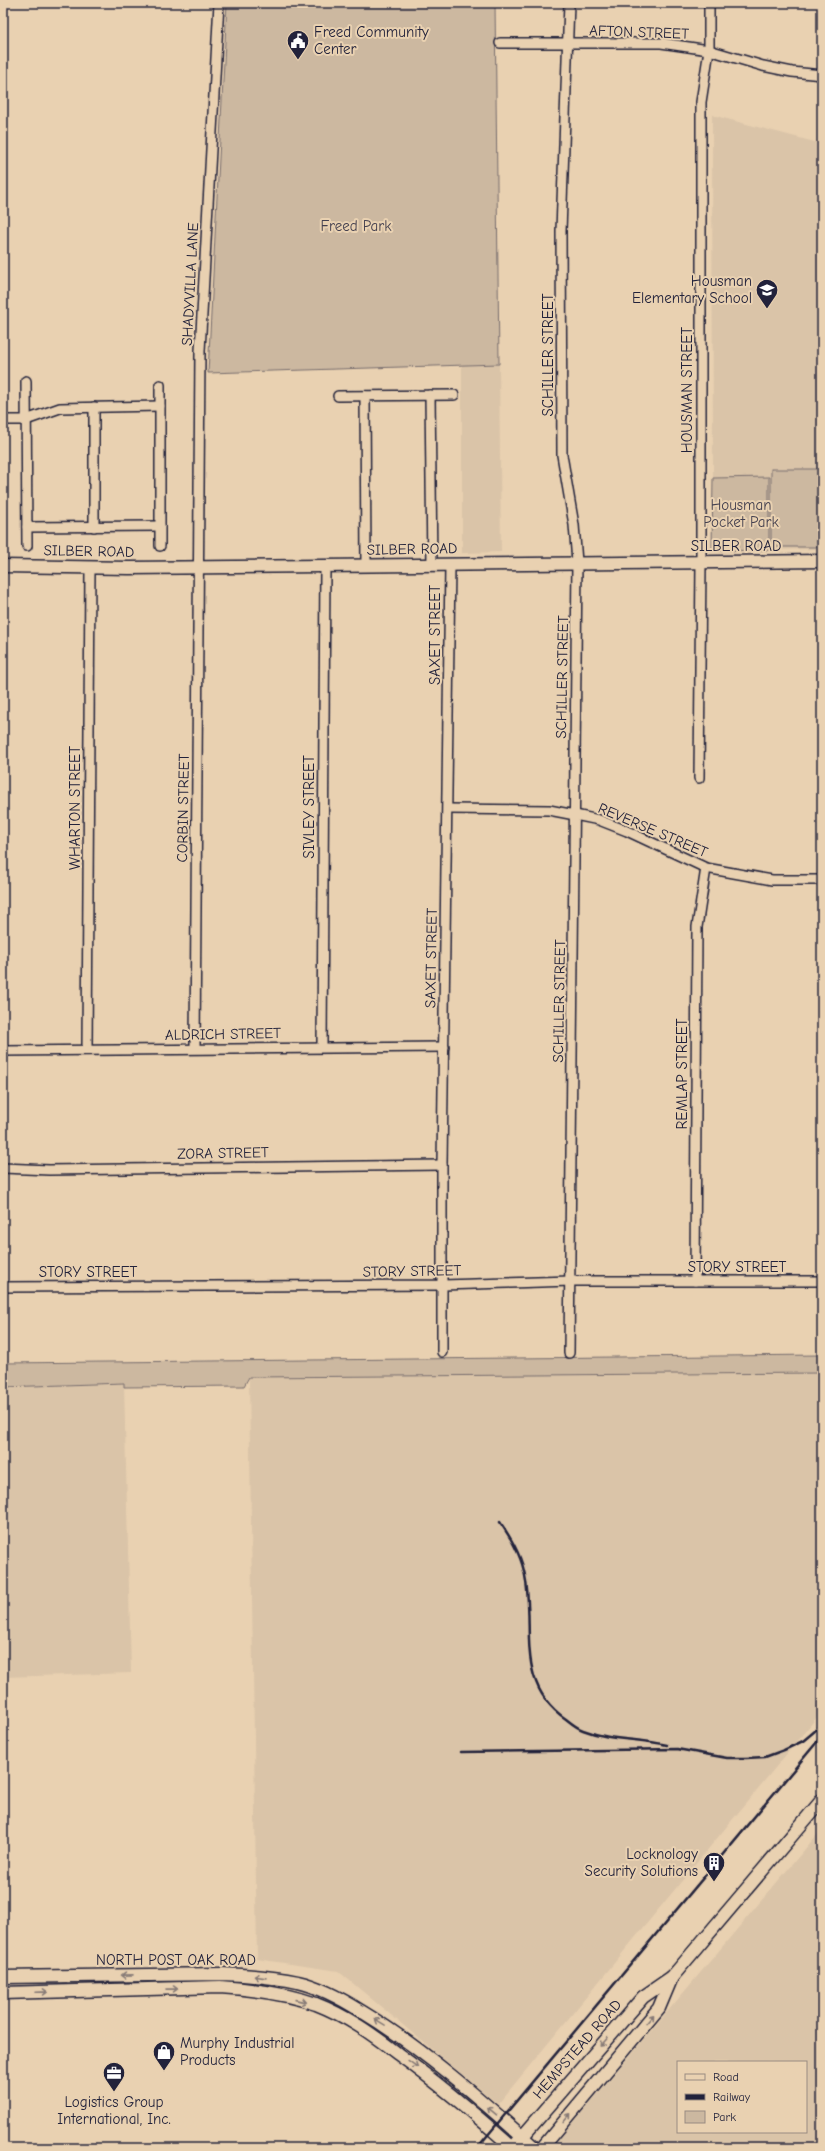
<svg xmlns="http://www.w3.org/2000/svg" width="825" height="2151" viewBox="0 0 825 2151" font-family="'Comic Neue',sans-serif">
<style>
.built{fill:#dac4a8;fill-rule:evenodd}
.green{fill:#ccb8a0;stroke:#776d6e}
.lines{fill:none;stroke-linecap:round;stroke-linejoin:round}
.street-casing{stroke:#22223b;stroke-width:12}
.secondary-casing{stroke:#22223b;stroke-width:15}
.street{stroke:#e9d1b1;stroke-width:9}
.secondary{stroke:#e9d1b1;stroke-width:12}
.rail{stroke:#22223b;stroke-width:2.5}
.oneway{stroke:#867a76}
.labels{text-anchor:middle;stroke-width:4;stroke-linejoin:round;paint-order:stroke}
.poi-label{font-size:15px;fill:#22223b;stroke:#e9d1b1;text-anchor:start}
.street-label{font-size:15px;fill:#22223b;stroke:#e9d1b1}
.park-label{font-size:15px;fill:#44404f;stroke:#e9d1b1}
</style>
<rect width="100%" height="100%" fill="#e9d1b1"/>
<filter id="ink" filterUnits="userSpaceOnUse"><feTurbulence type="fractalNoise" baseFrequency=".025" numOctaves="2"/><feDisplacementMap in="SourceGraphic" scale="8" xChannelSelector="R" yChannelSelector="G"/><feConvolveMatrix kernelMatrix="1 2 1 2 8 2 1 2 1" color-interpolation-filters="sRGB"/></filter>
<g filter="url(#ink)">
<g class="built">
<path d="M712,115L822,144V549L769,550V477L713,478Z"/>
<path d="M499,364L501,552L462,553V365Z"/>
<path d="M822,1373V1711L498,2104L338,1971L257,1959L249,1377Z"/>
<path d="M124,1383L131,1673L3,1677V1387Z"/>
<path d="M822,1829V2148H552ZM678,2062H806V2132H678Z"/>
</g>
<g class="green">
<path d="M227,3H495L499,364L208,373Z"/>
<rect x="771" y="469" width="51" height="78"/>
<path d="M769,477V550L714,551L712,549L713,478Z"/>
<path d="M822,1355V1373L249,1377L244,1386L124,1387V1383L3,1387V1363Z"/>
</g>
<g class="lines">
<g class="street-casing">
<g id="street">
<path d="M569,3L561,231L562,455L574,525L577,562L569,1353"/>
<path d="M500,43H661L709,50L763,66L792,72L822,75"/>
<path d="M26,381L27,546"/>
<path d="M160,385V546"/>
<path d="M430,395L432,565"/>
<path d="M338,396L454,395"/>
<path d="M365,396L366,565"/>
<path d="M94,407V527"/>
<path d="M3,420H26L60,408L160,406"/>
<path d="M27,527L160,526"/>
<path d="M699,778L701,562V102L709,50V3"/>
<path d="M448,809L549,810L575,815L599,820L627,831L706,868L772,880H822"/>
<path d="M322,1047L325,566"/>
<path d="M195,1048L200,351L219,3"/>
<path d="M87,1050L90,567"/>
<path d="M3,1051L444,1047"/>
<path d="M3,1168L49,1170L442,1165"/>
<path d="M695,1281L697,927L706,868"/>
<path d="M3,1287L443,1285L571,1281H822"/>
<path d="M442,1352V1165L450,565"/>
</g>
</g>
<g class="secondary-casing">
<g id="secondary">
<path d="M3,566L129,568L822,561"/>
<path d="M3,1977L222,1974C247,1975 273,1977 298,1982C320,1987 342,1999 361,2011C424,2049 480,2099 535,2148"/>
<path d="M3,1993L220,1987C251,1989 287,1994 316,2004C347,2016 372,2034 398,2054C438,2083 476,2115 513,2148"/>
<path d="M517,2143L643,1997L672,1977L822,1800"/>
<path d="M542,2148L659,2008L672,1977"/>
</g>
</g>
<use href="#street" class="street"/>
<use href="#secondary" class="secondary"/>
<g class="rail">
<path d="M500,1522C510,1537 520,1553 524,1571C537,1624 512,1682 566,1719C571,1723 577,1728 583,1730C611,1741 639,1738 667,1745"/>
<path d="M461,1752L677,1749L727,1758H746L765,1757L784,1750L803,1741L822,1725"/>
<path d="M477,2148L822,1736"/>
</g>
</g>
<defs><path id="oneway-shaft" d="M-6 0H5M1.5-3L5.5 0L1.5 3" fill="none" stroke-width="1.6" stroke-linecap="round" stroke-linejoin="round"/></defs>
<g class="oneway">
<use href="#oneway-shaft" transform="translate(127 1975) rotate(179)"/>
<use href="#oneway-shaft" transform="translate(260 1977) rotate(-172)"/>
<use href="#oneway-shaft" transform="translate(172 1989) rotate(-1)"/>
<use href="#oneway-shaft" transform="translate(42 1992) rotate(-2)"/>
<use href="#oneway-shaft" transform="translate(301 2001) rotate(13)"/>
<use href="#oneway-shaft" transform="translate(650 2019) rotate(-50)"/>
<use href="#oneway-shaft" transform="translate(380 2022) rotate(-149)"/>
<use href="#oneway-shaft" transform="translate(604 2042) rotate(132)"/>
<use href="#oneway-shaft" transform="translate(413 2064) rotate(36)"/>
<use href="#oneway-shaft" transform="translate(492 2111) rotate(-140)"/>
<use href="#oneway-shaft" transform="translate(567 2118) rotate(-50)"/>
</g>
</g>
<defs>
<g id="civic-pin" transform="scale(1.15)"><path d="M0 17L-7.5 6A9.5 9.5 0 1 1 7.5 6Z" fill="#22223b" stroke="#e9d1b1"/><path d="M-.6-6.5H3V-4.5H.6V-3L4-1V1h2V6H-6V1h2V-1L-.6-3ZM-1.2 2.5V6h2.4V2.5Z" fill="#fff"/></g>
<g id="school-pin" transform="scale(1.15)"><path d="M0 17L-7.5 6A9.5 9.5 0 1 1 7.5 6Z" fill="#22223b" stroke="#e9d1b1"/><path d="M0-5L7-2L0 1L-7-2ZM-4 1L0 2.5L4 1V4Q0 6-4 4Z" fill="#fff"/></g>
<g id="building-pin" transform="scale(1.15)"><path d="M0 17L-7.5 6A9.5 9.5 0 1 1 7.5 6Z" fill="#22223b" stroke="#e9d1b1"/><path d="M-4-6H4V6H1V3H-1V6H-4ZM-2.5-4.3h1.7v1.8h-1.7ZM.8-4.3h1.7v1.8H.8ZM-2.5-1h1.7V.8h-1.7ZM.8-1h1.7V.8H.8Z" fill="#fff"/></g>
<g id="shop-pin" transform="scale(1.15)"><path d="M0 17L-7.5 6A9.5 9.5 0 1 1 7.5 6Z" fill="#22223b" stroke="#e9d1b1"/><path d="M-5-2.5h2.3a2.7 3.5 0 0 1 5.4 0H5L5.5 6h-11ZM-1.5-2.5h3a1.5 2.3 0 0 0-3 0Z" fill="#fff"/></g>
<g id="office-pin" transform="scale(1.15)"><path d="M0 17L-7.5 6A9.5 9.5 0 1 1 7.5 6Z" fill="#22223b" stroke="#e9d1b1"/><path d="M-6-3h4V-5.5h4V-3h4V5H-6ZM-1-4.5V-3h2v-1.5ZM-6 0V1H6V0Z" fill="#fff"/></g>
</defs>
<g fill-rule="evenodd">
<use href="#civic-pin" x="298" y="41"/>
<use href="#school-pin" x="767" y="290"/>
<use href="#building-pin" x="714" y="1863"/>
<use href="#shop-pin" x="164" y="2052"/>
<use href="#office-pin" x="114" y="2073"/>
</g>
<g class="labels">
<g class="poi-label">
<text x="314" y="37">Freed Community<tspan x="314" dy="17">Center</tspan></text>
<text x="752" y="286" text-anchor="end">Housman<tspan x="752" dy="17">Elementary School</tspan></text>
<text x="698" y="1859" text-anchor="end">Locknology<tspan x="698" dy="17">Security Solutions</tspan></text>
<text x="180" y="2048">Murphy Industrial<tspan x="180" dy="17">Products</tspan></text>
<text x="114" y="2107" text-anchor="middle">Logistics Group<tspan x="114" dy="17">International, Inc.</tspan></text>
</g>
<g class="street-label">
<text transform="translate(639 32) rotate(2)" y="5">AFTON STREET</text>
<text transform="translate(190 284) rotate(-87)" y="5">SHADYVILLA LANE</text>
<text transform="translate(548 355) rotate(-90)" y="5">SCHILLER STREET</text>
<text transform="translate(687 390) rotate(-90)" y="5">HOUSMAN STREET</text>
<text x="736" y="551">SILBER ROAD</text>
<text transform="translate(412 549) rotate(-1)" y="5">SILBER ROAD</text>
<text transform="translate(89 551) rotate(1)" y="5">SILBER ROAD</text>
<text transform="translate(435 635) rotate(-90)" y="5">SAXET STREET</text>
<text transform="translate(562 677) rotate(-89)" y="5">SCHILLER STREET</text>
<text transform="translate(309 807) rotate(-90)" y="5">SIVLEY STREET</text>
<text transform="translate(75 808) rotate(-90)" y="5">WHARTON STREET</text>
<text transform="translate(183 808) rotate(-89)" y="5">CORBIN STREET</text>
<text transform="translate(653 830) rotate(23)" y="5">REVERSE STREET</text>
<text transform="translate(431 958) rotate(-89)" y="5">SAXET STREET</text>
<text transform="translate(559 1001) rotate(-89)" y="5">SCHILLER STREET</text>
<text transform="translate(223 1034) rotate(-1)" y="5">ALDRICH STREET</text>
<text transform="translate(682 1074) rotate(-90)" y="5">REMLAP STREET</text>
<text transform="translate(223 1153) rotate(-1)" y="5">ZORA STREET</text>
<text x="737" y="1272">STORY STREET</text>
<text transform="translate(412 1271) rotate(-1)" y="5">STORY STREET</text>
<text x="88" y="1277">STORY STREET</text>
<text x="176" y="1965">NORTH POST OAK ROAD</text>
<text transform="translate(577 2049) rotate(-49)" y="5">HEMPSTEAD ROAD</text>
</g>
<g class="park-label">
<text x="356" y="231">Freed Park</text>
<text x="741" y="510">Housman<tspan x="741" dy="17">Pocket Park</tspan></text>
</g>
</g>
<rect width="825" height="2151" fill="none" stroke="#e9d1b1" stroke-width="16"/>
<rect x="8" y="8" width="809" height="2135" fill="none" stroke="#22223b" stroke-width="1.5" filter="url(#ink)"/>
<rect x="677" y="2061" width="130" height="72" fill="#e9d1b1" stroke="#998b82"/>
<rect x="685" y="2074" width="20" height="6" fill="#e9d1b1" stroke="#998b82"/>
<text x="713" y="2081" font-size="12" fill="#22223b">Road</text>
<rect x="685" y="2094" width="20" height="6" fill="#22223b" stroke="#998b82"/>
<text x="713" y="2101" font-size="12" fill="#22223b">Railway</text>
<rect x="685" y="2111" width="20" height="12" fill="#ccb8a0" stroke="#998b82"/>
<text x="713" y="2121" font-size="12" fill="#22223b">Park</text>
</svg>
